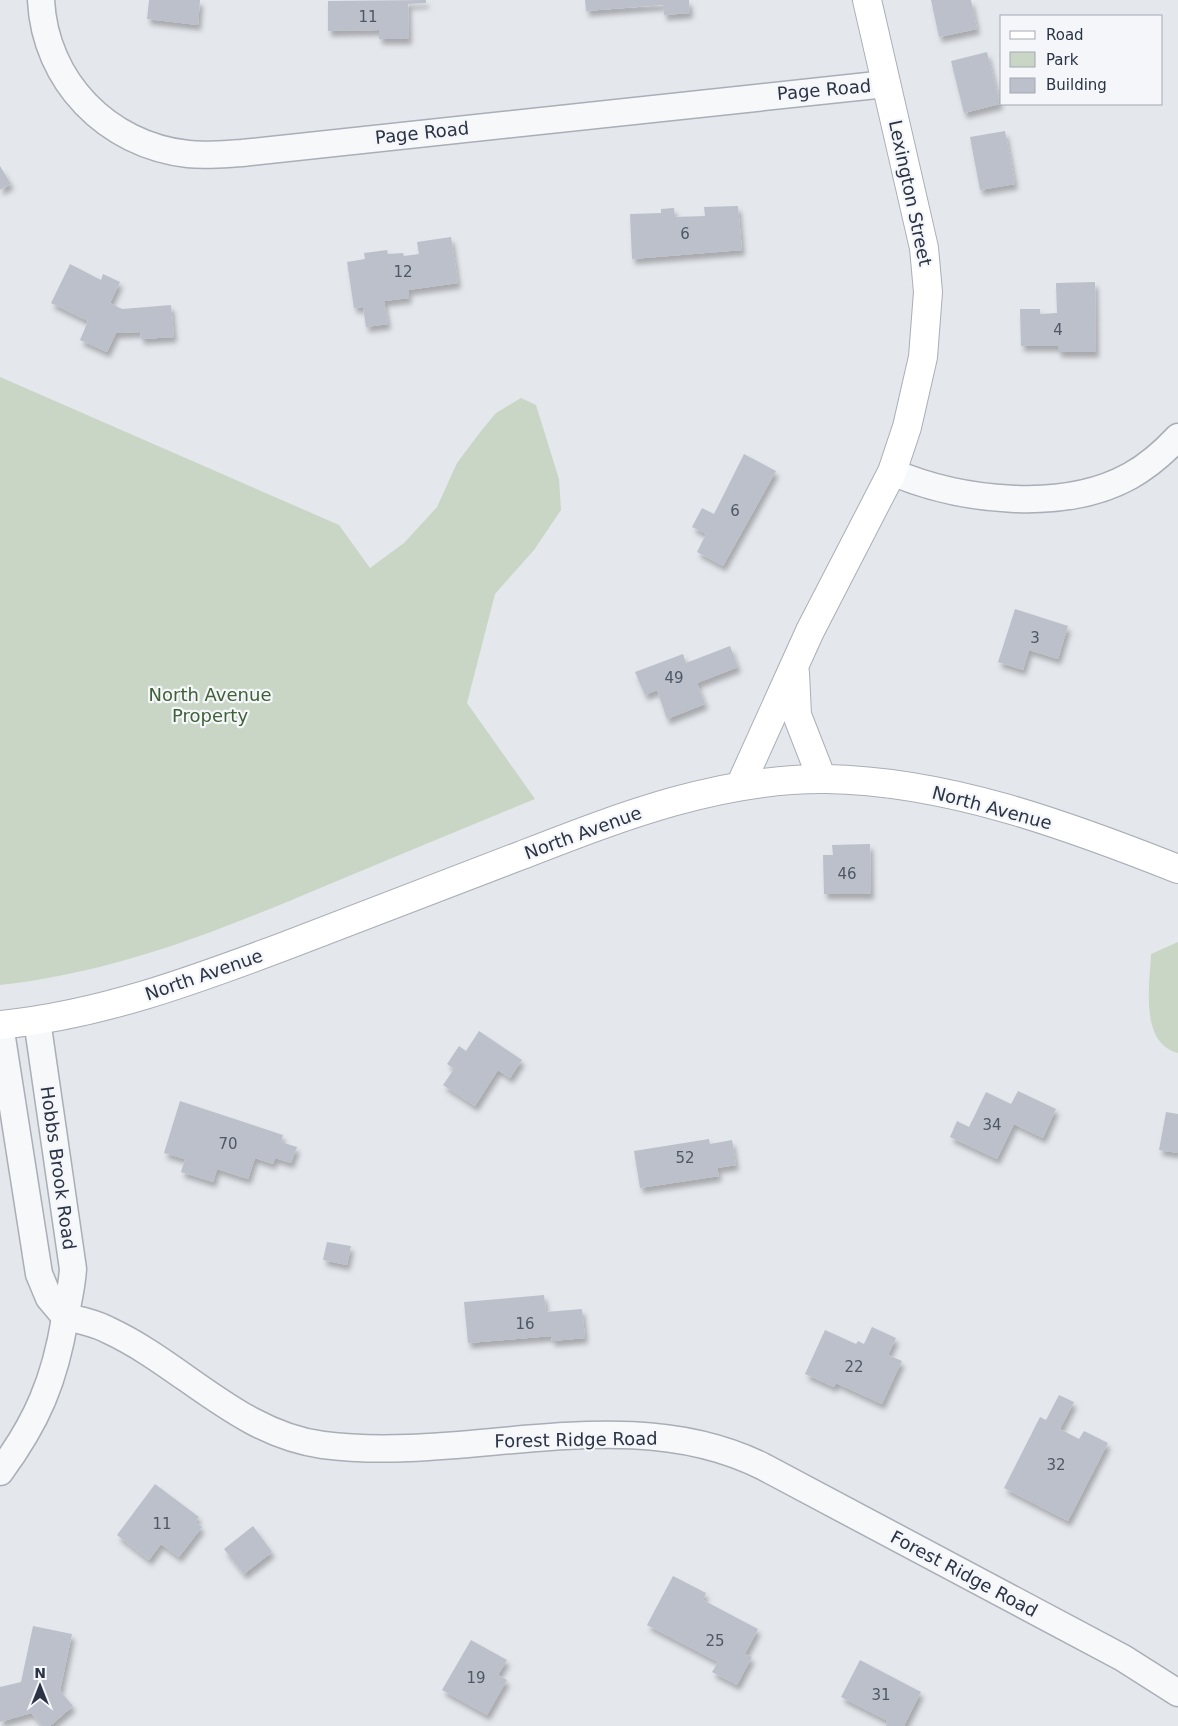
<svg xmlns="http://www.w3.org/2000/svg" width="1178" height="1726" viewBox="0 0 1178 1726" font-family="'DejaVu Sans',sans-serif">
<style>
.green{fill:#c9d6c5}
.building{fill:#bbc0ca;filter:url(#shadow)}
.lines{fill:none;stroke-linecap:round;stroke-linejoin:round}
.street-casing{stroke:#a9aeb7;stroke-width:29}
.secondary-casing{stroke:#a9aeb7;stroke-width:30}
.street{stroke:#f7f8fa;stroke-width:26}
.secondary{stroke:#fff;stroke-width:28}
.labels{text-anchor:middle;stroke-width:4.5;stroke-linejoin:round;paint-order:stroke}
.number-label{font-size:15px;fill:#4f5766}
.street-label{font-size:18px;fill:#2b3445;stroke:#f4f6f9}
.park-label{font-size:18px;fill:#3f6138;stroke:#f4f6f9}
</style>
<defs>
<filter id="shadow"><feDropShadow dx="3" dy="5.5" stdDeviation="2.5" flood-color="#0004"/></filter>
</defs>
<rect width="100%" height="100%" fill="#e4e7ec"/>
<g class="green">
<path d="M0,377L339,525L370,568L404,543L437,507L457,463L481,431L496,413L521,398L536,405L559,479L561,510L534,550L495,594L467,703L535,799C465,828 395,857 325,886C218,931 117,972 0,985Z"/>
<path d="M1178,942V1053C1139,1043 1150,984 1151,954Z"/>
</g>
<g class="building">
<path d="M149,0H200L198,25L147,19Z"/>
<path d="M426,0V3L408,4L409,39H379V30L328,31V1Z"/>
<path d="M585,0H689L690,13L664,15L663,5L586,11Z"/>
<path d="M931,0H971L977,29L939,37Z"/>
<path d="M987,52L1000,104L964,113L951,61Z"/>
<path d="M1005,131L1015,184L980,190L970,137Z"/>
<path d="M0,166L11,184L0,190Z"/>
<path d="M738,206L742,250L632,259L630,214L661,213V209L674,208L675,217L705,216L704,207Z"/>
<path d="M451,237L458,283L408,290L409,298L384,301L388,324L366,327L363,307L354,308L347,262L365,259L364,253L387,250L388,254L403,253L404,256L419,254L417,242Z"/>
<path d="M70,264L101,280L103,274L120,282L110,303L122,309L171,305L174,337L141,339L140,332L116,333L107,352L80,340L88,321L51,303Z"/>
<path d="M1095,282L1096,352H1058V346H1021L1020,309H1040V314L1057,313L1056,283Z"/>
<path d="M744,454L776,471L723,566L697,552L706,534L692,527L702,508L714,514Z"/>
<path d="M1015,609L1068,626L1058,659L1029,650L1023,670L998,662Z"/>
<path d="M730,646L738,667L697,683L705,704L667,719L657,690L645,695L635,672L683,654L686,663Z"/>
<path d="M870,844L871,894H824L823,855H833L832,845Z"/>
<path d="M479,1031L522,1060L510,1078L498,1070L475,1106L443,1085L454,1069L447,1064L459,1046L466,1051Z"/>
<path d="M1018,1091L1056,1109L1043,1138L1014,1124L997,1159L950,1137L957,1121L969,1127L986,1092L1011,1104Z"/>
<path d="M180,1101L283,1135L281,1142L297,1147L291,1163L275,1158L273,1164L255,1158L248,1179L217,1169L213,1182L181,1172L185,1159L164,1153Z"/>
<path d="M1166,1112L1178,1114V1153L1159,1150Z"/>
<path d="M709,1139L710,1144L732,1140L736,1165L717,1168L719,1176L640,1188L634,1151Z"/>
<path d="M327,1242L351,1246L347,1265L323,1260Z"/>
<path d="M544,1295L546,1312L582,1309L585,1338L552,1341L551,1336L468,1343L464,1302Z"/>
<path d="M872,1327L896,1338L888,1355L902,1361L882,1404L836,1383L834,1387L805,1374L825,1330L856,1344L858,1341L864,1344Z"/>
<path d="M1059,1395L1074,1402L1060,1429L1079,1439L1084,1431L1108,1443L1068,1521L1004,1488L1040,1417L1046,1420Z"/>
<path d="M155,1484L199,1517L195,1522L202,1527L179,1557L161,1544L149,1560L117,1535Z"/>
<path d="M253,1526L272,1552L244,1574L224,1549Z"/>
<path d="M673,1576L706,1593L703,1600L758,1629L745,1654L752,1657L737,1685L712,1672L718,1662L647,1625Z"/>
<path d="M33,1626L72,1634L60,1691L73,1706L50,1726H43L31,1713L0,1722V1687L21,1682Z"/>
<path d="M471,1640L507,1660L498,1675L507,1680L487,1715L442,1690Z"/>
<path d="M860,1660L921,1692L904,1726H886L888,1721L841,1697Z"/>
</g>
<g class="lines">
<g class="street-casing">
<g id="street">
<path d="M41,0C45,81 107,145 188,154C206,156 224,154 242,153L886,84"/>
<path d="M892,472C960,501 1063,513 1130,476C1148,466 1164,452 1178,437"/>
<path d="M0,1025L39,1274L49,1298L65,1317"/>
<path d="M65,1317C80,1320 95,1323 108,1330C182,1364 239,1434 323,1445C468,1464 627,1398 764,1467L1123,1658L1178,1693"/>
<path d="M0,1472C37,1422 55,1380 65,1318C68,1302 72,1286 73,1269L37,1020"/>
</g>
</g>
<g class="secondary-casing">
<g id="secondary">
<path d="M795,673L797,715L822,779"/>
<path d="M740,786L810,631L892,472L907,427L923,357L928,292L924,248L867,0"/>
<path d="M0,1025C100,1015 192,981 285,946C364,916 443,886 522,855C620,817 719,778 826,779C947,781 1067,825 1178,869"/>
</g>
</g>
<use href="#street" class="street"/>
<use href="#secondary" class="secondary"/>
</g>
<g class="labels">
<g class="number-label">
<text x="368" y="22">11</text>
<text x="685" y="239">6</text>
<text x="403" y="277">12</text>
<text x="1058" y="335">4</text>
<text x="735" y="516">6</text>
<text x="1035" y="643">3</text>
<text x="674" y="683">49</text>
<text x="847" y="879">46</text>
<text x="992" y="1130">34</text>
<text x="228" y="1149">70</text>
<text x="685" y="1163">52</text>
<text x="525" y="1329">16</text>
<text x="854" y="1372">22</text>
<text x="1056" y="1470">32</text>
<text x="162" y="1529">11</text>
<text x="715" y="1646">25</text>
<text x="476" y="1683">19</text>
<text x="881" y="1700">31</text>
</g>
<g class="street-label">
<text transform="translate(824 90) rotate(-5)" y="6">Page Road</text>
<text transform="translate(422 133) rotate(-6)" y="6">Page Road</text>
<text transform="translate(910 193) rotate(78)" y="6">Lexington Street</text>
<text transform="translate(992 808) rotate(15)" y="6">North Avenue</text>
<text transform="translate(583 833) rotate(-20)" y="6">North Avenue</text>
<text transform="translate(204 975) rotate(-19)" y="6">North Avenue</text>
<text transform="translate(58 1168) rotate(82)" y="6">Hobbs Brook Road</text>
<text transform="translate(576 1440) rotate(-1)" y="6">Forest Ridge Road</text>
<text transform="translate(964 1574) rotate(28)" y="6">Forest Ridge Road</text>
</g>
<g class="park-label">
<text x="210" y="701">North Avenue<tspan x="210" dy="21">Property</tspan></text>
</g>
</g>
<rect x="1000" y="15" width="162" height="90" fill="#f4f6f9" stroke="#a4a8b1"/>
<rect x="1010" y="31" width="25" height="8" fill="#ffffff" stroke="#a4a8b1"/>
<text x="1046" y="40" font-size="15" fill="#2b3445">Road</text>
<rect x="1010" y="52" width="25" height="15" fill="#c9d6c5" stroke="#a4a8b1"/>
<text x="1046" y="65" font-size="15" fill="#2b3445">Park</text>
<rect x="1010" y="78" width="25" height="15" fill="#bbc0ca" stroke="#a4a8b1"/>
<text x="1046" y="90" font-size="15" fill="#2b3445">Building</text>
<g transform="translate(40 1686)" stroke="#f4f6f9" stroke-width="4" paint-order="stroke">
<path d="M0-4L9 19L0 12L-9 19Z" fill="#2b3445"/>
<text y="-8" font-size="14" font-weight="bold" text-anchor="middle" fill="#2b3445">N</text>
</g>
</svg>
